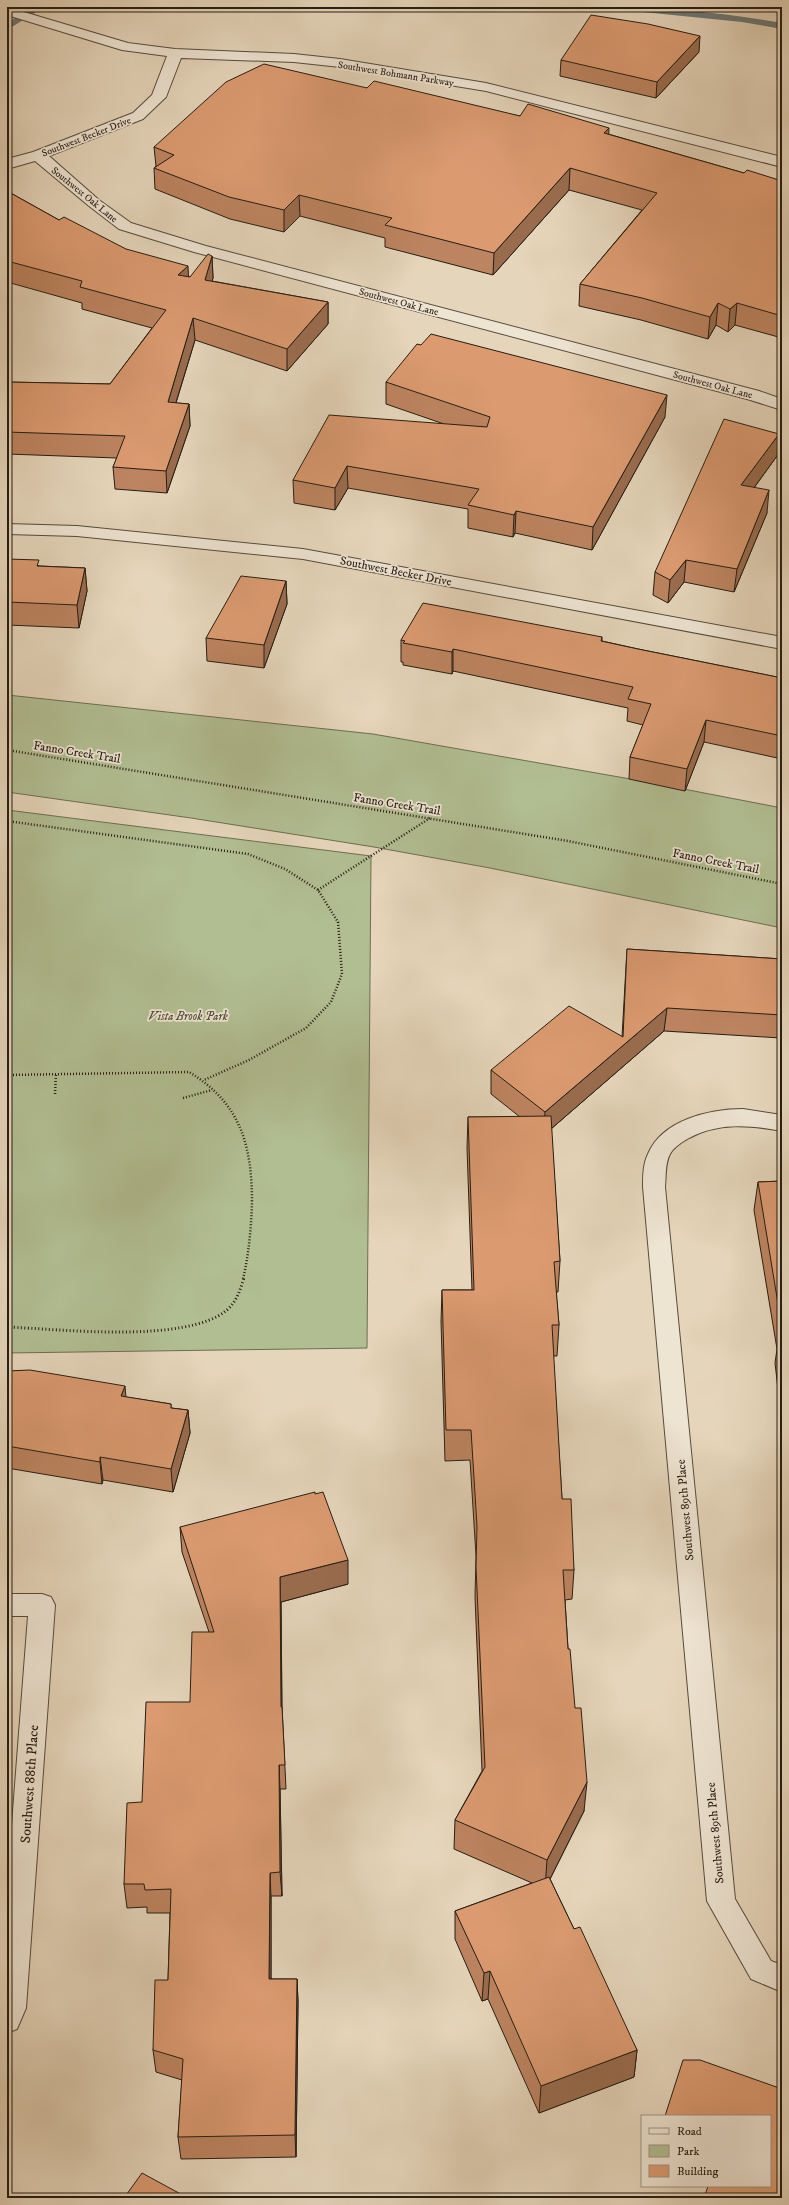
<svg xmlns="http://www.w3.org/2000/svg" width="789" height="2205" viewBox="0 0 789 2205" font-family="'IM FELL DW Pica',serif">
<style>
.green{fill:#b1be92;stroke:#6c6e52}
.lines{fill:none;stroke-linecap:round;stroke-linejoin:round}
.stream{fill:#6d7978;fill-rule:evenodd}
.minor-casing{stroke:#564b3d;stroke-width:2}
.path-far1{stroke:#271d13;stroke-width:2.5;stroke-dasharray:1 2;stroke-linecap:butt}
.path{stroke:#271d13;stroke-width:3;stroke-dasharray:1 2.5;stroke-linecap:butt}
.minor{fill:#eee4d2;fill-rule:evenodd}
.wall{fill:#bc8460;stroke:#271d13}
.shaded-wall{fill:#996c4e;stroke:#271d13}
.building{fill:#db9a70;stroke:#271d13}
.labels{text-anchor:middle;stroke-width:3.5;stroke-linejoin:round;paint-order:stroke}
.far-street-label{font-size:10px;fill:#271d13;stroke:#eee4d2}
.street-label{font-size:12px;fill:#271d13;stroke:#eee4d2}
.park-label{font-size:12px;font-style:italic;fill:#504d39;stroke:#eee4d2}
.near-street-label{font-size:14px;fill:#271d13;stroke:#eee4d2}
</style>
<rect width="100%" height="100%" fill="#e5d5ba"/>
<filter id="stains"><feTurbulence type="fractalNoise" baseFrequency=".005" numOctaves="4"/><feColorMatrix values="0 0 0 0 .2 0 0 0 0 .09 0 0 0 0 .02 0 0 0 .5 -.17"/></filter>
<radialGradient id="worn" r=".72"><stop offset=".6" stop-color="#630" stop-opacity="0"/><stop offset="1" stop-color="#630" stop-opacity=".3"/></radialGradient>
<g class="green">
<path d="M7,695L373,734L642,781L782,808V928L490,868L374,847L191,818L7,792Z"/>
<path d="M7,810L371,856L367,1348L7,1353Z"/>
</g>
<g class="lines">
<g class="stream">
<path d="M32,7H44L7,30V23Z"/>
<path d="M618,7C673,7 728,14 782,23V29L742,22L623,10Z"/>
</g>
<g class="minor-casing">
<g id="minor">
<path d="M7,7L128,43L175,49L294,54L340,59L486,83L782,157V167L486,91L340,67L294,62L181,58L166,97L143,119L49,156L99,200L131,223L206,246L759,391L782,399V410L747,399L194,252L119,229L89,206L35,161L7,169V159L33,152L133,113L152,95L167,56L122,50L7,15Z"/>
<path d="M7,524L77,526L303,549L782,637V649L303,559L77,536L7,534Z"/>
<path d="M743,1109L782,1115V1131C749,1125 719,1122 689,1138C682,1142 674,1147 670,1154C665,1163 666,1176 665,1187L735,1899L771,1961L782,1965V1992L751,1979L707,1901L643,1187C643,1176 643,1164 648,1154C662,1120 710,1109 743,1109Z"/>
<path d="M7,1594H42L51,1597L55,1605L26,2008L17,2029L7,2033V1889L28,1616H7Z"/>
</g>
</g>
<g class="path-far1">
<path d="M7,750L568,841L782,884"/>
<path d="M7,821L248,854L285,869L318,890L338,922L342,974L331,1002L306,1028L249,1060L204,1080"/>
<path d="M318,890L430,818"/>
<path d="M7,1075L189,1072C241,1103 252,1146 252,1203C251,1228 249,1254 243,1279"/>
<path d="M55,1094L56,1074"/>
<path d="M183,1098L212,1090"/>
</g>
<path class="path" d="M7,1327C60,1329 186,1344 227,1310C237,1301 240,1290 244,1278"/>
<use href="#minor" class="minor"/>
</g>
<g class="wall">
<path d="M699,52L656,98L560,76L561,60Z"/>
<path d="M367,88L520,116L608,134L744,173L782,181V338L735,325L728,332L716,325L708,339L641,320L579,306L580,284L642,210L569,190L493,275L385,247V238L300,216L284,232L230,219L155,189L154,168L156,166L154,147Z"/>
<path d="M7,191L59,220L189,277H190L212,256L213,278L212,281L328,302V324L287,371L195,340L176,403L189,404L190,426L167,493L115,489L113,467L117,458L7,454V382L110,384L152,328L82,309V303L7,282Z"/>
<path d="M386,382L665,417L592,550L515,533L513,537L468,528V509L348,488L335,510L294,503L293,480L444,424L386,404Z"/>
<path d="M779,434L777,456L754,488L767,513L734,592L684,582L668,603L653,595L655,572Z"/>
<path d="M7,559L40,566L85,568L87,591L79,628L7,625Z"/>
<path d="M286,581L287,604L264,668L207,661L206,638Z"/>
<path d="M602,637V641L638,649L782,678V759L704,742L685,791L629,779L630,757L643,725L627,721L628,708L453,671L452,674L403,665V662H401V640Z"/>
<path d="M627,949L782,959V1031L781,1038L664,1031L551,1129L560,1261L558,1292H556L559,1325L557,1356H553L562,1499L574,1570L572,1599L565,1600L568,1649L584,1811L550,1879L574,1929L637,2050L634,2077L539,2113L488,1999L482,2001L455,1939V1911L532,1883L454,1849L455,1820L482,1771L475,1597L476,1556L470,1460L445,1461L441,1321L442,1290H472L467,1148L468,1117H520L491,1094V1070L622,1037Z"/>
<path d="M782,1181V1415H781L775,1363L777,1349L754,1210L758,1182Z"/>
<path d="M7,1371L126,1397L171,1404V1408L188,1410L190,1433L173,1492L103,1480L102,1484L7,1468Z"/>
<path d="M180,1527L348,1584L281,1602L282,1707L286,1789H280L282,1896H271V1979H297L298,2002L296,2157L181,2159L178,2137L182,2080L156,2072L153,2050L168,1980L170,1913H147V1907L127,1908L124,1884L142,1802L190,1702L209,1632L182,1552Z"/>
</g>
<g class="shaded-wall">
<path d="M700,36L699,52L656,98L657,82Z"/>
<path d="M609,128L608,149L604,133Z"/>
<path d="M570,168L569,190L493,275L494,253Z"/>
<path d="M299,195L300,216L284,232V210Z"/>
<path d="M212,256L213,278L206,302L205,280Z"/>
<path d="M188,266L189,288L178,275Z"/>
<path d="M328,302V324L287,371V349Z"/>
<path d="M718,303L716,325L708,339L710,317Z"/>
<path d="M737,303L735,325L728,332L730,309Z"/>
<path d="M193,318L195,340L169,425L168,402Z"/>
<path d="M667,395L665,417L592,550L593,527Z"/>
<path d="M189,404L190,426L167,493L166,471Z"/>
<path d="M779,434L777,456L739,508L741,485Z"/>
<path d="M347,466L348,488L335,510V488Z"/>
<path d="M769,490L767,513L734,592L737,569Z"/>
<path d="M516,511L515,533L513,537L514,515Z"/>
<path d="M686,560L684,582L668,603L670,580Z"/>
<path d="M85,568L87,591L79,628L77,605Z"/>
<path d="M286,581L287,604L264,668V645Z"/>
<path d="M453,649V671L452,674V652Z"/>
<path d="M706,720L704,742L685,791L687,769Z"/>
<path d="M667,1008L664,1031L544,1135L545,1112Z"/>
<path d="M125,1386L127,1409L121,1396Z"/>
<path d="M188,1410L190,1433L173,1492L171,1469Z"/>
<path d="M100,1457L103,1480L102,1484L100,1462Z"/>
<path d="M348,1560V1584L281,1602L282,1731L281,1707L280,1577Z"/>
<path d="M279,1765L280,1789L282,1896L280,1872Z"/>
<path d="M587,1782L584,1811L545,1889L547,1860Z"/>
<path d="M270,1873L271,1896V2002L269,1979Z"/>
<path d="M490,1971L488,1999L482,2001L484,1973Z"/>
<path d="M297,1979L298,2002L296,2157L295,2135Z"/>
<path d="M637,2050L634,2077L539,2113L541,2086Z"/>
</g>
<g class="building">
<path d="M591,15L648,24L700,36L657,82L561,60Z"/>
<path d="M264,64L367,88L374,81L520,116L528,104L609,128L604,133L744,173L747,170L782,181V316L737,303L730,309L718,303L710,317L642,298L580,284L657,193L570,168L494,253L385,225L392,218L299,195L284,210L229,197L154,168L174,155L154,147L226,82Z"/>
<path d="M7,191L59,220L64,217L126,249L188,266L178,275L190,277L208,254L212,256L205,280L328,302L287,349L193,318L168,402L189,404L166,471L113,467L125,436L7,432V382L110,384L166,310L80,287L82,281L7,261Z"/>
<path d="M431,334L667,395L593,527L516,511L514,515L468,505L479,489L347,466L335,488L293,480L329,415L487,427L490,417L386,382L417,344L421,345Z"/>
<path d="M724,419L779,434L741,485L769,490L737,569L686,560L670,580L655,572Z"/>
<path d="M7,559L39,560L37,566L85,568L77,605L7,602Z"/>
<path d="M241,576L286,581L264,645L206,638Z"/>
<path d="M423,603L602,637L601,641L638,649L782,678V736L706,720L687,769L630,757L651,704L628,699L633,687L453,649L452,652L403,643L405,641L401,640Z"/>
<path d="M627,949L782,959V1015L667,1008L545,1112L491,1070L569,1006L623,1037Z"/>
<path d="M551,1116L560,1261L554,1262L559,1325H552L562,1499H571L574,1570H563L568,1649H570L575,1708H581L587,1782L547,1860L455,1820L485,1767L476,1567L477,1526L471,1430H446L442,1290H474L468,1117Z"/>
<path d="M782,1181V1328L758,1182Z"/>
<path d="M782,1335V1360L779,1336Z"/>
<path d="M30,1370L125,1386L121,1396L171,1404V1408L188,1410L171,1469L100,1457V1462L7,1446V1371Z"/>
<path d="M315,1492V1494L323,1492L348,1560L280,1577L281,1707H282L285,1765H279L280,1872L270,1873L269,1979H297L295,2135L178,2137L183,2059L153,2050L155,1980H168L171,1889L145,1890L144,1884H124L127,1803L142,1802L146,1702H190L192,1632H214L180,1527Z"/>
<path d="M549,1877L574,1929L580,1927L637,2050L541,2086L490,1971L484,1973L455,1911Z"/>
<path d="M683,2060H700L782,2089V2198H704L708,2186H770V2116H665Z"/>
<path d="M142,2173L188,2198H124Z"/>
</g>
<g class="labels">
<g class="far-street-label">
<text transform="translate(396 73) rotate(9)" y="4">Southwest Bohmann Parkway</text>
<text transform="translate(86 136) rotate(-21)" y="4">Southwest Becker Drive</text>
<text transform="translate(85 194) rotate(39)" y="4">Southwest Oak Lane</text>
<text transform="translate(399 301) rotate(15)" y="4">Southwest Oak Lane</text>
<text transform="translate(713 384) rotate(15)" y="4">Southwest Oak Lane</text>
</g>
<g class="street-label">
<text transform="translate(396 571) rotate(11)" y="4">Southwest Becker Drive</text>
<text transform="translate(77 752) rotate(9)" y="4">Fanno Creek Trail</text>
<text transform="translate(397 804) rotate(9)" y="4">Fanno Creek Trail</text>
<text transform="translate(716 861) rotate(11)" y="4">Fanno Creek Trail</text>
<text transform="translate(685 1510) rotate(-95)" y="4">Southwest 89th Place</text>
<text transform="translate(715 1833) rotate(-95)" y="4">Southwest 89th Place</text>
</g>
<g class="park-label">
<text x="188" y="1020">Vista Brook Park</text>
</g>
<g class="near-street-label">
<text transform="translate(29 1784) rotate(-86)" y="5">Southwest 88th Place</text>
</g>
</g>
<rect width="789" height="2205" fill="none" stroke="#e5d5ba" stroke-width="24"/>
<rect x="8" y="8" width="773" height="2189" fill="none" stroke="#271d13" stroke-width="2"/>
<rect x="12" y="12" width="765" height="2181" fill="none" stroke="#271d13"/>
<rect x="641" y="2115" width="130" height="72" fill="#eee4d2" stroke="#9e9486"/>
<rect x="649" y="2128" width="20" height="6" fill="#eee4d2" stroke="#9e9486"/>
<text x="677" y="2135" font-size="12" fill="#271d13">Road</text>
<rect x="649" y="2145" width="20" height="12" fill="#b1be92" stroke="#9e9486"/>
<text x="677" y="2155" font-size="12" fill="#271d13">Park</text>
<rect x="649" y="2165" width="20" height="12" fill="#db9a70" stroke="#9e9486"/>
<text x="677" y="2175" font-size="12" fill="#271d13">Building</text>
<rect width="100%" height="100%" filter="url(#stains)"/>
<rect width="100%" height="100%" fill="url(#worn)"/>
</svg>
